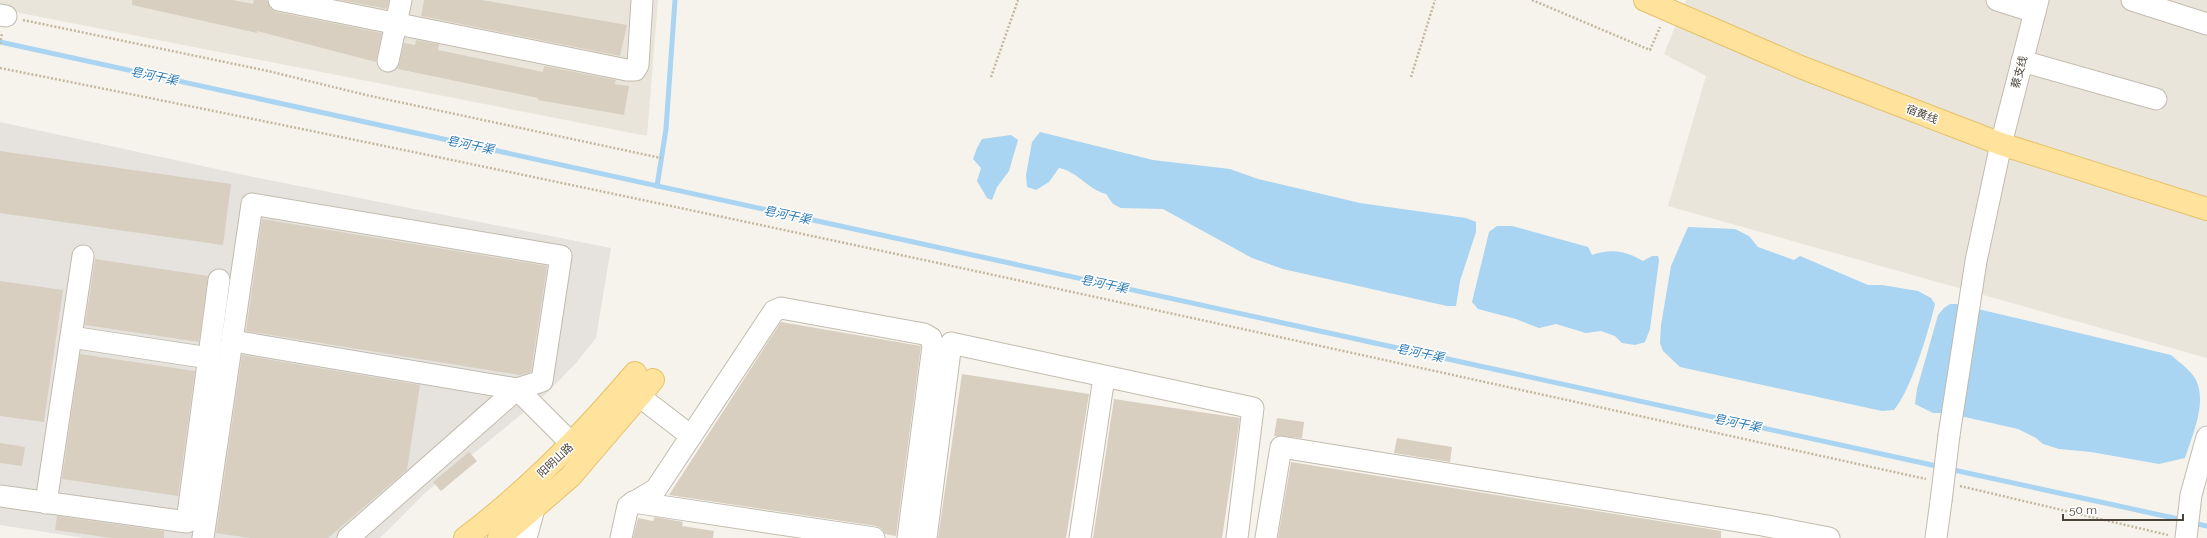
<svg xmlns="http://www.w3.org/2000/svg" width="2207" height="538" viewBox="0 0 2207 538" font-family="Raleway,'Noto Sans SC',sans-serif">
<style>
.residential{fill:#eae5da}
.industrial{fill:#e6e2dd}
.water{fill:#a9d4f2}
.lines{fill:none;stroke-linecap:round;stroke-linejoin:round}
.stream{stroke:#a9d4f2;stroke-width:5}
.building{fill:#d8cfc1}
.minor-casing{stroke:#c2bbae;stroke-width:23}
.major-casing{stroke:#e6c16a;stroke-width:24}
.path{stroke:#c4b79f;stroke-width:2.5;stroke-dasharray:2 2;stroke-linecap:butt}
.minor{stroke:#fff;stroke-width:21}
.major{stroke:#ffe39c;stroke-width:22}
.minor-bridge-casing{stroke:#c2bbae;stroke-width:23;stroke-linecap:butt}
.minor-bridge{stroke:#fff;stroke-width:21}
.labels{text-anchor:middle;stroke-width:3;stroke-linejoin:round;paint-order:stroke}
.street-label{font-size:11px;fill:#4b4439;stroke:#fff}
.water-label{font-size:12px;font-style:italic;fill:#2e7ab2;stroke:#fff}
</style>
<rect width="100%" height="100%" fill="#f6f3ec"/>
<g class="residential">
<path d="M0,0H658L647,136L0,9Z"/>
<path d="M1686,0H2207V358L1668,206L1706,76L1664,54Z"/>
</g>
<path class="industrial" d="M0,122L244,175L611,248L596,338L576,363L544,396L425,493L380,538H84L0,525Z"/>
<g class="water">
<path d="M1040,132L1153,160L1230,169L1258,179L1360,203L1466,218L1476,222V232L1460,281L1456,306H1447L1283,269L1252,258L1163,209L1121,208L1113,204L1106,194C1087,189 1077,171 1059,168L1049,182L1036,190L1027,187L1026,175L1032,142Z"/>
<path d="M1011,135L1018,140L1009,171L997,187L992,200L987,198L977,181L981,168L973,159L977,148L982,139Z"/>
<path d="M1497,226H1512L1588,247L1592,255C1611,248 1626,251 1643,261L1652,256H1658L1659,260L1650,329L1645,342L1635,345L1622,343L1615,336L1601,331L1586,333L1556,324L1539,328L1516,319L1478,309L1472,302L1489,232Z"/>
<path d="M1688,227L1735,229L1749,236L1758,247L1794,260L1800,256L1868,285H1882L1918,291L1931,298L1935,304C1929,330 1911,390 1894,410L1882,411L1680,367L1663,351L1660,343L1661,325L1671,266Z"/>
<path d="M1950,304H1957L2171,355C2180,363 2195,373 2198,385C2205,408 2192,436 2185,458L2159,464L2091,452L2059,449L2043,444L2036,438L2018,429L1947,413H1933L1915,404L1917,389L1938,315L1944,308Z"/>
</g>
<g class="lines">
<g class="stream">
<path d="M0,42L1941,467"/>
<path d="M657,186L666,129L675,0"/>
<path d="M1949,469L2183,520"/>
<path d="M2193,523L2207,526"/>
</g>
</g>
<g class="building">
<path d="M132,0H233L253,4L254,0H267L271,9L277,12L382,33L376,62L257,31V33L132,5Z"/>
<path d="M340,0H389L387,9Z"/>
<path d="M424,0H482L627,25L620,56L421,16Z"/>
<path d="M416,40L439,44L438,50L543,72L544,66L616,80L615,84L629,86L624,115L538,100V98L398,69L404,43L415,45Z"/>
<path d="M0,151L231,184L223,245L0,213Z"/>
<path d="M262,219L547,266L531,372L520,375L246,331Z"/>
<path d="M95,259L208,276L199,342L85,325Z"/>
<path d="M0,281L63,290L44,422L0,416Z"/>
<path d="M781,322L921,346L896,536L885,534L882,529L876,526L669,495Z"/>
<path d="M80,354L195,371L178,496L62,479Z"/>
<path d="M242,355L420,385L407,470L328,538H250L216,533Z"/>
<path d="M962,374L1089,394L1066,538H938Z"/>
<path d="M1114,399L1240,418L1222,538H1093Z"/>
<path d="M1277,418L1304,422L1302,438L1274,436Z"/>
<path d="M1397,438L1452,447L1450,462L1394,453Z"/>
<path d="M0,443L25,447L22,466L0,463Z"/>
<path d="M469,452L477,461L441,491L433,482Z"/>
<path d="M1291,462L1721,531V538H1278Z"/>
<path d="M57,516L164,531V538H111L55,530Z"/>
<path d="M655,517L683,522L682,526L714,531L713,538H633L638,518L653,521Z"/>
</g>
<g class="lines">
<g class="minor-casing">
<g id="minor">
<path d="M279,0L627,70H635L638,65L642,0"/>
<path d="M1997,0L2035,12"/>
<path d="M2132,0L2207,24"/>
<path d="M0,15L6,16"/>
<path d="M388,61L401,0"/>
<path d="M2022,61L2156,99"/>
<path d="M71,337L209,358"/>
<path d="M233,341L517,389L584,456"/>
<path d="M639,396L691,436"/>
<path d="M1949,435L1976,261L2001,144L2038,0"/>
<path d="M0,496L187,522L219,280"/>
<path d="M633,502L874,538"/>
<path d="M46,503L83,256"/>
<path d="M203,538L252,204L561,256L542,381L517,389L348,538"/>
<path d="M526,538L534,509"/>
<path d="M621,538L628,506L656,489L774,311L781,308L924,334L931,338L933,346L908,538"/>
<path d="M926,538L951,343L1253,408L1237,538"/>
<path d="M1080,538L1104,377"/>
<path d="M1266,538L1281,447L1762,525L1829,538"/>
<path d="M1936,538L1941,501"/>
<path d="M2186,538L2191,495L2207,437"/>
</g>
</g>
<g class="major-casing">
<g id="major">
<path d="M1645,0L1803,68L2001,144L2207,209"/>
<path d="M465,538C529,490 584,433 635,373"/>
<path d="M499,538L570,477L653,380"/>
</g>
</g>
<g class="path">
<path d="M1532,0L1650,50L1660,27"/>
<path d="M23,20L268,71L366,95L661,158"/>
<path d="M0,44L2,33"/>
<path d="M0,68C644,196 1285,338 1926,479"/>
<path d="M991,77L1018,0"/>
<path d="M1411,77L1435,0"/>
<path d="M1960,486L2168,535"/>
</g>
<use href="#minor" class="minor"/>
<use href="#major" class="major"/>
<g class="minor-bridge-casing">
<path id="minor-bridge" d="M1941,501L1949,435"/>
</g>
<use href="#minor-bridge" class="minor-bridge"/>
</g>
<g class="labels">
<g class="street-label">
<text transform="translate(2019 72) rotate(-75)" y="4">蔡支线</text>
<text transform="translate(1922 114) rotate(21)" y="4">宿黄线</text>
<text transform="translate(555 460) rotate(-43)" y="4">阳明山路</text>
</g>
<g class="water-label">
<text transform="translate(154 76) rotate(12)" y="4">皂河干渠</text>
<text transform="translate(470 145) rotate(12)" y="4">皂河干渠</text>
<text transform="translate(787 215) rotate(12)" y="4">皂河干渠</text>
<text transform="translate(1104 284) rotate(12)" y="4">皂河干渠</text>
<text transform="translate(1420 353) rotate(12)" y="4">皂河干渠</text>
<text transform="translate(1737 423) rotate(12)" y="4">皂河干渠</text>
</g>
</g>
<path d="M2063 514v6h120v-6" fill="none" stroke="#4b4439" stroke-width="2"/>
<text x="2069" y="514" font-size="12" fill="#4b4439" stroke="#ffffff" stroke-width="3" paint-order="stroke">50 m</text>
</svg>
